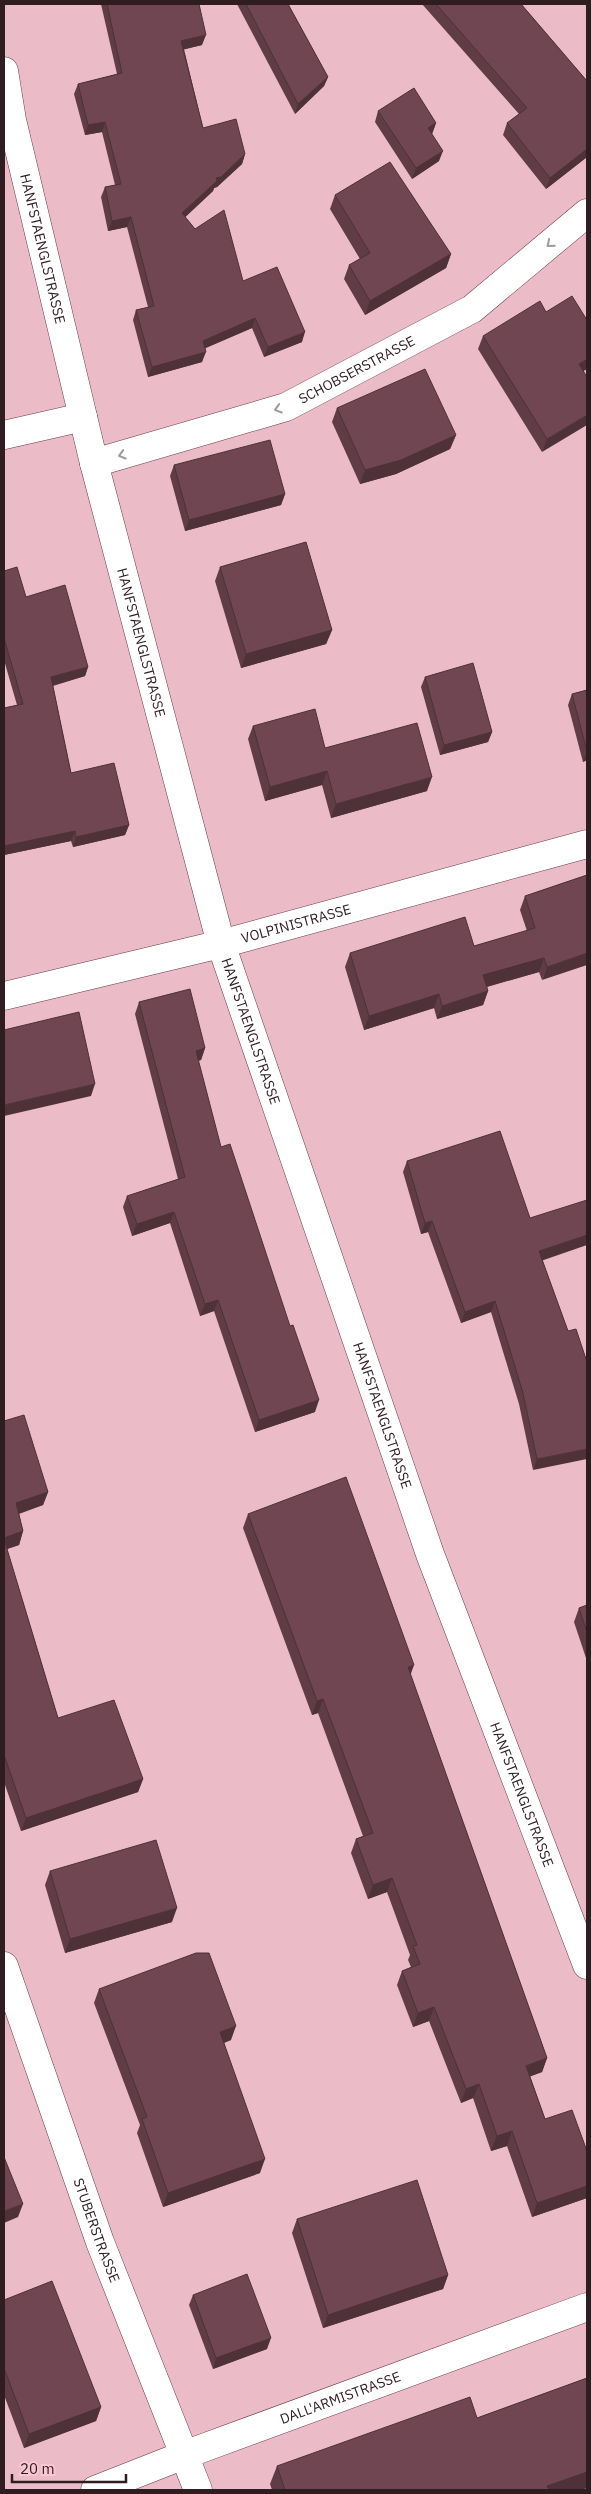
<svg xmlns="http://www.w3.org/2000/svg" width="591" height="2494" viewBox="0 0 591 2494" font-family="'IBM Plex Sans',sans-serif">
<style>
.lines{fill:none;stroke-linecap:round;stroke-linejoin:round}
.minor-casing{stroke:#643d48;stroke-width:29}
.minor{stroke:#fff;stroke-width:28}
.wall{fill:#5f3c46}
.shaded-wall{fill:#4e3139}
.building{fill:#6f4651;stroke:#4e3139}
.oneway{stroke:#a1999c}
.labels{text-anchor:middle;stroke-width:5;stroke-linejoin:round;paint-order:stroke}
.street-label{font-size:14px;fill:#2f1d22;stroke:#f9c8d4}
</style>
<rect width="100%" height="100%" fill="#ebbbc7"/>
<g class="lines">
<g class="minor-casing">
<g id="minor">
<path id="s1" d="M4,71L12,120L94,463L221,944L430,1554L587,1965"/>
<path d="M4,435L83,417"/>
<path id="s2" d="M94,463L286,407L472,309L587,213"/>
<path id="s3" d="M4,996L221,944L587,844"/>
<path id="s4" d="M4,1966L100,2242L198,2490"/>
<path id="s5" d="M95,2490L184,2455L587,2307"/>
</g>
</g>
<use href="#minor" class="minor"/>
</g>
<g class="wall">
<path d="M101,4H199L202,45L184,49L203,128L245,154L242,164L217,187L214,188L213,191L185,217L195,229L243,281L302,342L264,357L252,328L205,348L202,362L148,377L133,320L136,310L148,307L127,227L108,231L101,197L105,187L115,185L102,132L85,135L74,94L78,84L117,74Z"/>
<path d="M237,4H288L328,77L324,86L295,114Z"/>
<path d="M422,4H521L587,81V157L546,189L503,135L507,123L519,114Z"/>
<path d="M378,111L436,123L432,134L439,161L412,179L375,122Z"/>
<path d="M335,195L451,254L446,268L365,315L344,279L349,265L360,259L330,209Z"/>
<path d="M483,336L583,371L542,452L478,349Z"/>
<path d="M337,408L456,435L450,449L396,474L360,484L332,422Z"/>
<path d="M174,465L285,494L281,505L185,531L170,476Z"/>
<path d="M220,567L332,630L326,644L241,668L215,581Z"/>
<path d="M4,571L88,667L85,676L53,686L71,773L129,825L125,835L73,847L71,841L4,855V708L17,705L4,660Z"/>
<path d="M425,677L492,732L488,742L440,755L421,687Z"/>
<path d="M587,690V760L583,762L568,705L572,694Z"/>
<path d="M253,726L325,748L427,791L331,818L322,785L265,801L248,739Z"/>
<path d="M587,875L542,980L539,972L487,987L488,991L483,1005L437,1019L434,1008L364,1030L345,967L350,953L474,946L527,931L520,910L525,896Z"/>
<path d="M139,1002L205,1048L201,1060L198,1061L221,1147L315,1412L255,1432L214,1311L200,1316L170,1223L132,1236L123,1207L127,1196L178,1179L135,1014Z"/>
<path d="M407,1161L542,1260L568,1331L587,1362L533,1470L519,1404L491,1312L461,1323L428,1232L421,1234L403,1172Z"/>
<path d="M4,1421L48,1492L43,1505L19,1514L23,1531L19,1545L7,1549L58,1718L143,1779L138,1792L21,1831L4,1782Z"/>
<path d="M248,1514L410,1674L547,2058L542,2072L530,2076L545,2119L587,2151V2198L532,2217L507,2146L491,2151L473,2098L461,2103L429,2021L413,2027L397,1985L402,1971L411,1967L408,1960L410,1955L387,1892L368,1899L351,1853L356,1839L363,1836L318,1713L312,1715L243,1528Z"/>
<path d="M587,1605V1661L574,1622L579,1608Z"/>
<path d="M50,1871L172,1922L65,1953L45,1885Z"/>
<path d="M99,1989L231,2040L224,2043L260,2173L163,2207L137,2133L140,2125L94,2003Z"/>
<path d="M297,2219L448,2275L443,2289L323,2328L292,2233Z"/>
<path d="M193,2295L267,2349L213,2369L189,2305Z"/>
<path d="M4,2300L101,2407L96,2421L24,2448L4,2395Z"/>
<path d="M587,2378V2488L580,2490H272L270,2484L277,2466L477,2418Z"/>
</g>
<g class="shaded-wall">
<path d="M206,35L202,45L178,51L181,41Z"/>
<path d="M328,77L324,86L295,114L298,104Z"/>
<path d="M105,122L102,132L85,135L88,125Z"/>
<path d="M436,123L432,134L424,139L428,128Z"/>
<path d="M587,149V157L546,189L550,178Z"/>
<path d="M443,151L439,161L412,179L416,168Z"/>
<path d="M245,154L242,164L217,187L214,188L213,191L179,223L182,213L216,178Z"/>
<path d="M131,217L127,227L108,231L112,221Z"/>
<path d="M451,254L446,268L365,315L370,301Z"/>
<path d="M255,318L252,328L199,351L203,341Z"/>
<path d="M305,332L302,342L264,357L268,347Z"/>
<path d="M206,352L202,362L148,377L152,367Z"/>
<path d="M587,359V369L574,377L579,364Z"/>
<path d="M587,415V425L542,452L547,439Z"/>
<path d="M456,435L450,449L396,474L360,484L365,470Z"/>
<path d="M285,494L281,505L185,531L189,520Z"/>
<path d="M332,630L326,644L241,668L246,654Z"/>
<path d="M88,667L85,676L47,687L51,677Z"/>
<path d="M492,732L488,742L440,755L444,745Z"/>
<path d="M587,751V760L583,762Z"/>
<path d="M327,771L322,785L265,801L270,787Z"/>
<path d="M432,777L427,791L331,818L336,804Z"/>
<path d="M129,825L125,835L73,847L76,837Z"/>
<path d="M75,831L71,841L4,855V846Z"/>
<path d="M587,953V965L542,980L547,967Z"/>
<path d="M544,958L539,972L478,989L483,975Z"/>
<path d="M488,991L483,1005L437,1019L442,1006Z"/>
<path d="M439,994L434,1008L364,1030L369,1016Z"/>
<path d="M205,1048L201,1060L191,1062L196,1051Z"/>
<path d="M95,1084L91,1096L4,1116V1105Z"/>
<path d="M174,1212L170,1223L132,1236L137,1224Z"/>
<path d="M432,1221L428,1232L421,1234L425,1223Z"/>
<path d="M587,1235V1245L535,1263L539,1251Z"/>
<path d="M218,1300L214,1311L200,1316L205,1304Z"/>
<path d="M495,1301L491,1312L461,1323L465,1312Z"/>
<path d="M319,1400L315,1412L255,1432L259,1420Z"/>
<path d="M587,1449V1459L533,1470L537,1459Z"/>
<path d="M48,1492L43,1505L11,1516L16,1503Z"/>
<path d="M23,1531L19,1545L4,1550V1538Z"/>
<path d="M414,1665L409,1679L408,1667Z"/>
<path d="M323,1699L318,1713L312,1715L317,1701Z"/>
<path d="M143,1779L138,1792L21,1831L26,1818Z"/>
<path d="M392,1878L387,1892L368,1899L373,1885Z"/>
<path d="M177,1908L172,1922L65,1953L70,1939Z"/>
<path d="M434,2007L429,2021L413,2027L418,2013Z"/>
<path d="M236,2026L231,2040L215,2046L220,2032Z"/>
<path d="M547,2058L542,2072L521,2080L526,2066Z"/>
<path d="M479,2084L473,2098L461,2103L466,2089Z"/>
<path d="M512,2131L507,2146L491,2151L497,2136Z"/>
<path d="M265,2159L260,2173L163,2207L168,2193Z"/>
<path d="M587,2186V2198L532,2217L537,2203Z"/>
<path d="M23,2204L18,2217L4,2223V2211Z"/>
<path d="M448,2275L443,2289L323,2328L328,2315Z"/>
<path d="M271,2338L267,2349L213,2369L216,2358Z"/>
<path d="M101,2407L96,2421L24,2448L29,2434Z"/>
<path d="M587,2472V2488L580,2490H546L547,2486Z"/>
</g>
<g class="building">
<path d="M107,4H199L206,35L181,41L203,128L236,119L245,154L221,177L216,178L217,181L182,213L195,229L224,210L243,281L277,267L305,332L268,347L255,318L203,341L206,352L152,367L136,310L154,306L131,217L112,221L105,187L121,184L105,122L88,125L78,84L122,73Z"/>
<path d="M246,4H288L328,77L298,104Z"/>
<path d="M436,4H521L587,81V149L550,178L507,123L527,108Z"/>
<path d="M414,88L436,123L428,128L443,151L416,168L378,111Z"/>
<path d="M390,162L451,254L370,301L349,265L370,253L335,195Z"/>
<path d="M572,296L587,320V359L579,364L587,377V415L547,439L483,336L540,301L546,312Z"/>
<path d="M425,369L456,435L401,460L365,470L337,408Z"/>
<path d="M270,440L285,494L189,520L174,465Z"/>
<path d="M306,542L332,630L246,654L220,567Z"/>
<path d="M17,567L26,597L65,585L88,667L51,677L71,773L114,763L129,825L76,837L75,831L4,846V708L23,704L4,638V571Z"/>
<path d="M473,663L492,732L444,745L425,677Z"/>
<path d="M587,690V751L572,694Z"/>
<path d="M315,709L325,748L417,723L432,777L336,804L327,771L270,787L253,726Z"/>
<path d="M587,875V953L547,967L544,958L483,975L488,991L442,1006L439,994L369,1016L350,953L465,917L474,946L535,928L525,896Z"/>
<path d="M190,989L205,1048L196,1051L221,1147L230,1144L290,1326L293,1325L319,1400L259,1420L218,1300L205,1304L174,1212L137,1224L127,1196L185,1177L139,1002Z"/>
<path d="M79,1012L95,1084L4,1105V1030Z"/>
<path d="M500,1131L530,1218L587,1200V1235L539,1251L568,1331L576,1329L587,1362V1449L537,1459L523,1393L495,1301L465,1312L432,1221L425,1223L407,1161Z"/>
<path d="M24,1415L48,1492L16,1503L23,1531L4,1538V1421Z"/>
<path d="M346,1477L414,1665L408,1667L547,2058L526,2066L545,2119L572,2110L587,2151V2186L537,2203L512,2131L497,2136L479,2084L466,2089L434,2007L418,2013L402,1971L420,1964L413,1946L417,1945L392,1878L373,1885L356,1839L373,1833L323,1699L317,1701L248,1514Z"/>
<path d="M4,1539L58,1718L114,1700L143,1779L26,1818L4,1755Z"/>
<path d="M587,1605V1632L579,1608Z"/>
<path d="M156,1840L177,1908L70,1939L50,1871Z"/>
<path d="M196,1953H209L236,2026L220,2032L265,2159L168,2193L142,2119L147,2117L99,1989Z"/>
<path d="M4,2157L23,2204L4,2211Z"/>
<path d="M417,2180L448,2275L328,2315L297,2219Z"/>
<path d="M247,2274L271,2338L216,2358L193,2295Z"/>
<path d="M52,2281L101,2407L29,2434L4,2368V2300Z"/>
<path d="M587,2378V2472L547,2486L549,2490H285L277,2466L470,2397L477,2418Z"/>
</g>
<defs><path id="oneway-chevron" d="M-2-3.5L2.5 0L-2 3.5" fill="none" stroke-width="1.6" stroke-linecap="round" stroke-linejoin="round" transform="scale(1.25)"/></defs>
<g class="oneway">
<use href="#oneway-chevron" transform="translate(550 244) rotate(140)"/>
<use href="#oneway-chevron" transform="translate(278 409) rotate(163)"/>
<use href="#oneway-chevron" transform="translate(122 455) rotate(164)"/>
</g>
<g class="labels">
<g class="street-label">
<text dy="5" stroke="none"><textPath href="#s1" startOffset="182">HANFSTAENGLSTRASSE</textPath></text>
<text dy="5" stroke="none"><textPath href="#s2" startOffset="280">SCHOBSERSTRASSE</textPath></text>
<text dy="5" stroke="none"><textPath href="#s1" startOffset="588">HANFSTAENGLSTRASSE</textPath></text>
<text dy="5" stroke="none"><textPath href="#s3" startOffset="301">VOLPINISTRASSE</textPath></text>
<text dy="5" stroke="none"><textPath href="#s1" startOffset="992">HANFSTAENGLSTRASSE</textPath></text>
<text dy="5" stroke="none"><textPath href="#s1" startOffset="1398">HANFSTAENGLSTRASSE</textPath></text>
<text dy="5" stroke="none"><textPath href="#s1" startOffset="1802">HANFSTAENGLSTRASSE</textPath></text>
<text dy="5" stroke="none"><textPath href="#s4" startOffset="280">STUBERSTRASSE</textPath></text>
<text dy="5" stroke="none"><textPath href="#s5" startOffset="262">DALL'ARMISTRASSE</textPath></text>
</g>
</g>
<rect width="591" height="2494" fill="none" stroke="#2f1d22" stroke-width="10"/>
<path d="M12 2474v8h114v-8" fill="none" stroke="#2f1d22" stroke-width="2.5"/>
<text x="20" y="2474" font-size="15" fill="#2f1d22" stroke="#f9c8d4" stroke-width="4" paint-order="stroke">20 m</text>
</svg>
